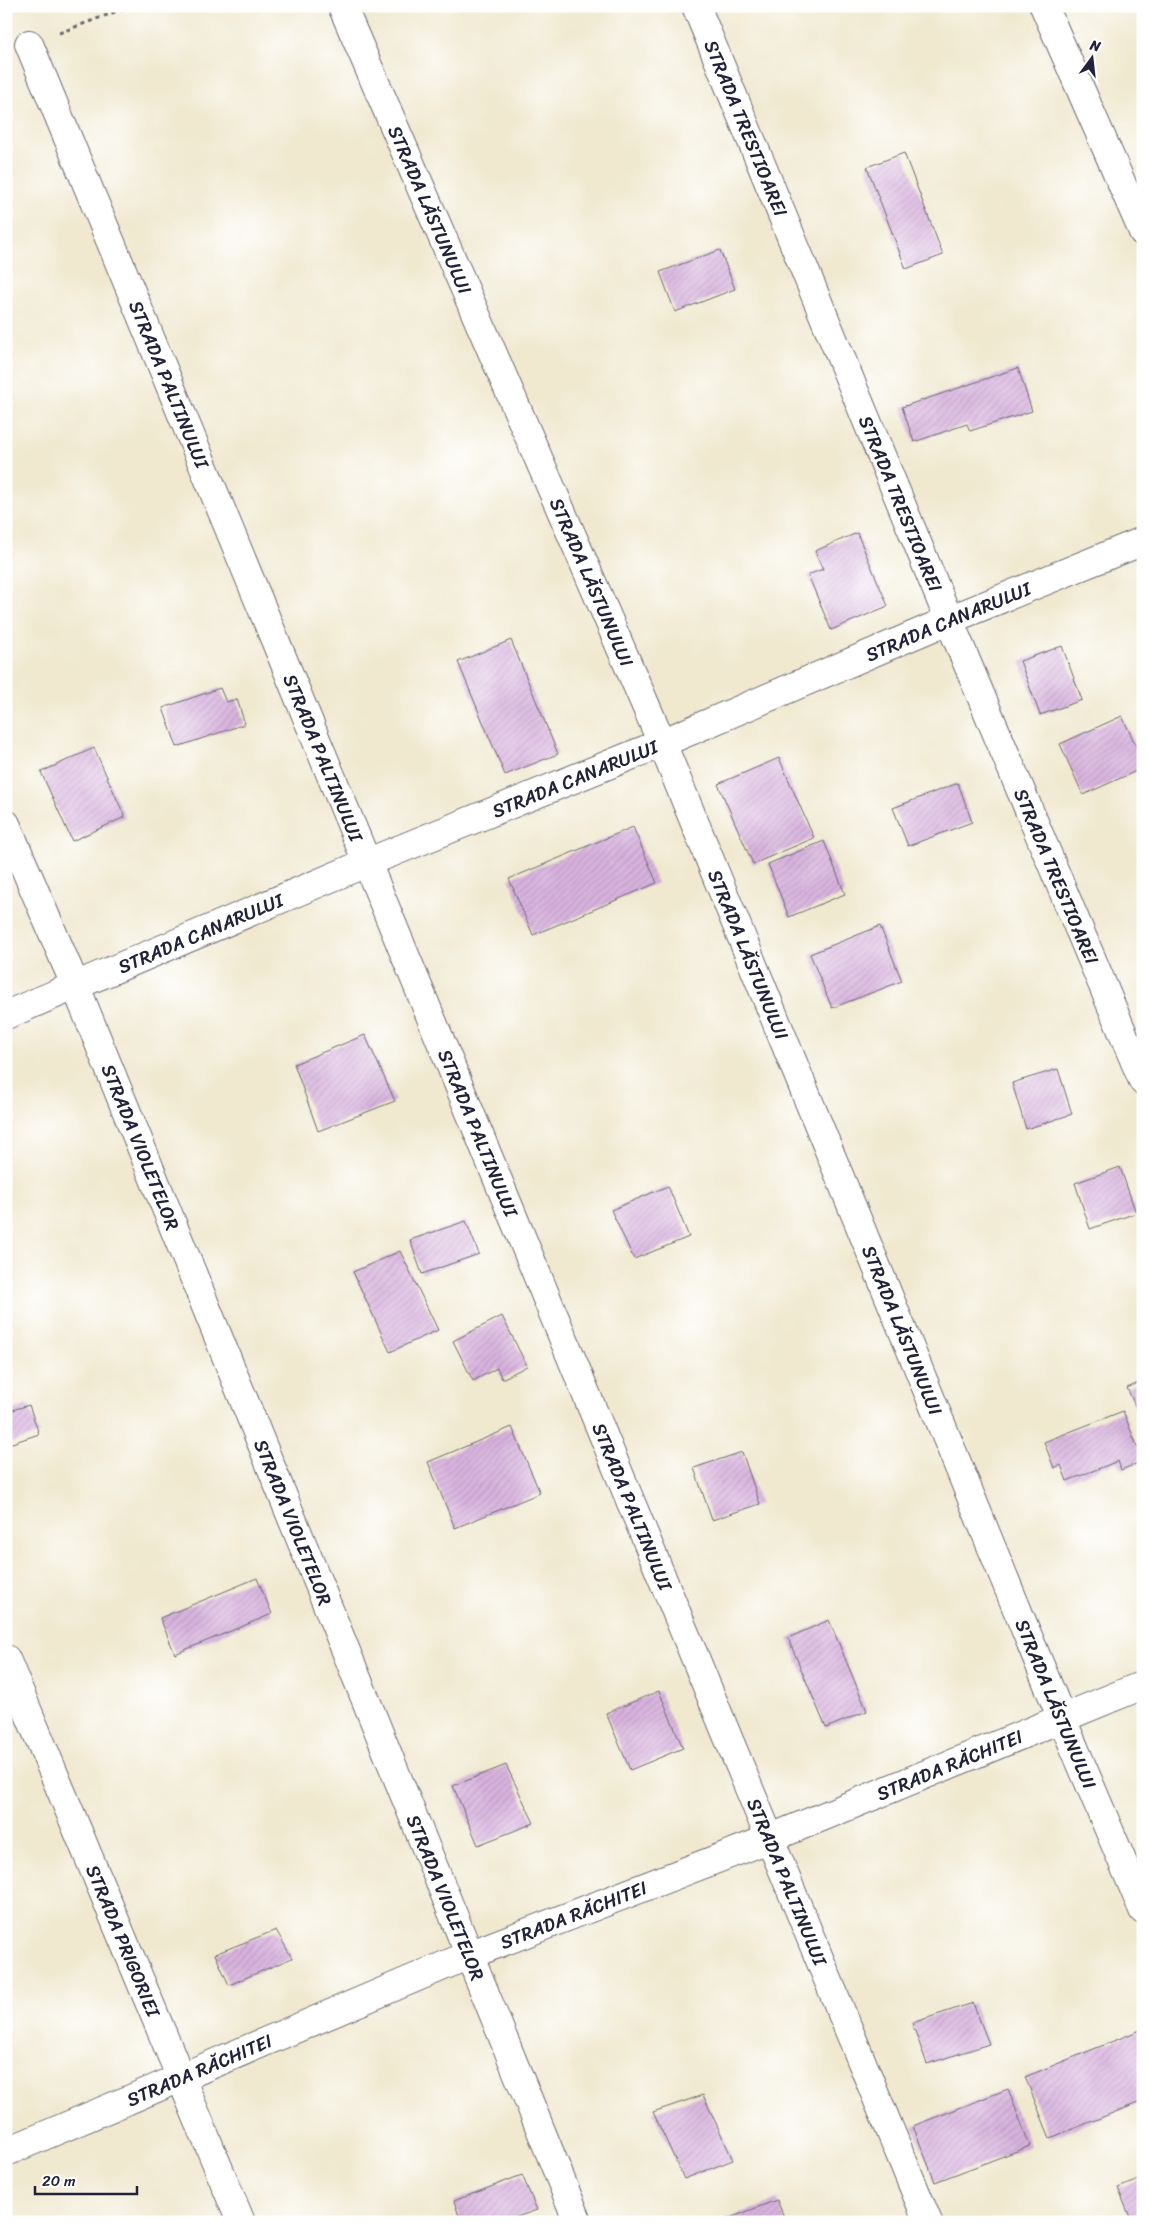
<svg xmlns="http://www.w3.org/2000/svg" width="1149" height="2228" viewBox="0 0 1149 2228" font-family="Sriracha,sans-serif">
<style>
.building{fill:url(#building-hatch)}
.lines{fill:none;stroke-linecap:round;stroke-linejoin:round}
.minor-casing{stroke:#6a686f;stroke-width:30}
.path{stroke:#6a686f;stroke-width:3;stroke-dasharray:4 4;stroke-linecap:butt}
.minor{stroke:#fff;stroke-width:28}
.labels{text-anchor:middle;stroke-width:4.5;stroke-linejoin:round;paint-order:stroke}
.street-label{font-size:19px;fill:#22223b;stroke:#fff}
</style>
<defs>
<pattern id="building-hatch" width="6" height="6" patternUnits="userSpaceOnUse" patternTransform="scale(1.25)"><rect width="6" height="6" fill="#d8b3de"/><path d="M-1 1l2-2M0 6l6-6M5 7l2-2" fill="none" stroke="#b99abf"/></pattern>
</defs>
<rect width="100%" height="100%" fill="#fff"/>
<filter id="ink" filterUnits="userSpaceOnUse"><feTurbulence type="fractalNoise" baseFrequency=".02" numOctaves="2"/><feDisplacementMap in="SourceGraphic" scale="10" xChannelSelector="R" yChannelSelector="G"/><feConvolveMatrix kernelMatrix="1 2 1 2 8 2 1 2 1" color-interpolation-filters="sRGB"/></filter>
<filter id="wash" filterUnits="userSpaceOnUse"><feTurbulence type="fractalNoise" baseFrequency=".0096" numOctaves="4" result="noise"/><feDisplacementMap in="SourceGraphic" scale="20" xChannelSelector="R" yChannelSelector="G"/><feGaussianBlur stdDeviation="1.12" result="paint"/><feColorMatrix in="noise" values="0 0 0 0 0 0 0 0 0 0 0 0 0 0 0 0 0 1.4 0 .05"/><feComposite in="paint" operator="in"/></filter>
<g filter="url(#wash)">
<rect width="100%" height="100%" fill="#f0e9d0"/>
<g id="blocks">
<g class="building">
<path d="M904,153L943,255L906,269L867,167Z"/>
<path d="M720,250L735,289L675,312L660,272Z"/>
<path d="M1018,368L1032,411L970,431L967,424L914,442L902,407Z"/>
<path d="M857,533L888,606L831,630L808,575L823,569L815,551Z"/>
<path d="M511,640L558,754L505,775L458,662Z"/>
<path d="M1062,646L1082,700L1040,715L1020,661Z"/>
<path d="M220,688L226,702L237,699L245,724L177,747L163,708Z"/>
<path d="M1122,716L1143,761V768L1083,795L1060,744Z"/>
<path d="M94,748L125,817L72,841L41,772Z"/>
<path d="M779,758L814,838L753,864L718,784Z"/>
<path d="M958,783L972,822L908,846L893,808Z"/>
<path d="M633,827L657,883L533,935L509,879Z"/>
<path d="M824,841L845,894L789,917L768,864Z"/>
<path d="M880,926L902,981L832,1008L810,954Z"/>
<path d="M365,1035L395,1101L318,1131L294,1064Z"/>
<path d="M1058,1069L1072,1114L1026,1129L1012,1083Z"/>
<path d="M1120,1167L1136,1213L1090,1229L1075,1183Z"/>
<path d="M668,1186L689,1237L634,1259L611,1210Z"/>
<path d="M466,1221L479,1254L422,1274L410,1240Z"/>
<path d="M400,1251L438,1330L390,1352L353,1272Z"/>
<path d="M502,1316L527,1366L502,1379L497,1368L473,1381L453,1341Z"/>
<path d="M1143,1381V1423L1127,1388Z"/>
<path d="M29,1405L39,1434L6,1445V1412Z"/>
<path d="M1123,1411L1143,1461L1121,1470L1118,1461L1067,1481L1061,1465L1054,1468L1044,1442Z"/>
<path d="M512,1427L540,1493L455,1528L428,1462Z"/>
<path d="M742,1452L760,1504L712,1520L694,1468Z"/>
<path d="M257,1578L272,1614L175,1654L160,1618Z"/>
<path d="M829,1620L867,1711L826,1728L788,1638Z"/>
<path d="M659,1691L683,1748L630,1770L606,1713Z"/>
<path d="M506,1765L534,1823L478,1845L453,1786Z"/>
<path d="M276,1930L292,1958L229,1985L215,1954Z"/>
<path d="M973,2003L989,2044L927,2064L912,2023Z"/>
<path d="M1143,2029V2101L1050,2138L1025,2077Z"/>
<path d="M1008,2089L1030,2146L935,2182L913,2126Z"/>
<path d="M703,2095L733,2160L684,2179L653,2112Z"/>
<path d="M522,2175L537,2210L502,2222H461L454,2201Z"/>
<path d="M1143,2178V2222H1132L1118,2188Z"/>
<path d="M777,2200L786,2222H719Z"/>
</g>
</g>
</g>
<g filter="url(#ink)">
<use href="#blocks" fill-opacity="0" stroke="#6a686f" stroke-width="1"/>
<g class="lines">
<g class="minor-casing">
<g id="minor">
<path id="s1" d="M342,6L662,743L1062,1719L1143,1910"/>
<path id="s2" d="M696,6L949,620L1143,1081"/>
<path d="M1044,6L1143,232"/>
<path id="s3" d="M29,44L928,2222"/>
<path id="s4" d="M6,824L76,987L578,2222"/>
<path id="s5" d="M6,1015L366,863L662,743L949,620L1143,541"/>
<path id="s6" d="M6,1659L241,2222"/>
<path id="s7" d="M6,2152L469,1955L771,1838L1143,1685"/>
</g>
</g>
<path class="path" d="M59,33L131,6"/>
<use href="#minor" class="minor"/>
</g>
</g>
<g class="labels">
<g class="street-label">
<text dy="7" stroke="none"><textPath href="#s2" startOffset="132">STRADA TRESTIOAREI</textPath></text>
<text dy="7" stroke="none"><textPath href="#s1" startOffset="222">STRADA LĂSTUNULUI</textPath></text>
<text dy="7" stroke="none"><textPath href="#s3" startOffset="368">STRADA PALTINULUI</textPath></text>
<text dy="7" stroke="none"><textPath href="#s2" startOffset="538">STRADA TRESTIOAREI</textPath></text>
<text dy="7" stroke="none"><textPath href="#s1" startOffset="628">STRADA LĂSTUNULUI</textPath></text>
<text dy="7" stroke="none"><textPath href="#s5" startOffset="1021">STRADA CANARULUI</textPath></text>
<text dy="7" stroke="none"><textPath href="#s3" startOffset="772">STRADA PALTINULUI</textPath></text>
<text dy="7" stroke="none"><textPath href="#s5" startOffset="616">STRADA CANARULUI</textPath></text>
<text dy="7" stroke="none"><textPath href="#s2" startOffset="942">STRADA TRESTIOAREI</textPath></text>
<text dy="7" stroke="none"><textPath href="#s5" startOffset="211">STRADA CANARULUI</textPath></text>
<text dy="7" stroke="none"><textPath href="#s1" startOffset="1032">STRADA LĂSTUNULUI</textPath></text>
<text dy="7" stroke="none"><textPath href="#s3" startOffset="1178">STRADA PALTINULUI</textPath></text>
<text dy="7" stroke="none"><textPath href="#s4" startOffset="350">STRADA VIOLETELOR</textPath></text>
<text dy="7" stroke="none"><textPath href="#s1" startOffset="1438">STRADA LĂSTUNULUI</textPath></text>
<text dy="7" stroke="none"><textPath href="#s3" startOffset="1582">STRADA PALTINULUI</textPath></text>
<text dy="7" stroke="none"><textPath href="#s4" startOffset="755">STRADA VIOLETELOR</textPath></text>
<text dy="7" stroke="none"><textPath href="#s1" startOffset="1842">STRADA LĂSTUNULUI</textPath></text>
<text dy="7" stroke="none"><textPath href="#s7" startOffset="1020">STRADA RĂCHITEI</textPath></text>
<text dy="7" stroke="none"><textPath href="#s3" startOffset="1988">STRADA PALTINULUI</textPath></text>
<text dy="7" stroke="none"><textPath href="#s4" startOffset="1160">STRADA VIOLETELOR</textPath></text>
<text dy="7" stroke="none"><textPath href="#s7" startOffset="615">STRADA RĂCHITEI</textPath></text>
<text dy="7" stroke="none"><textPath href="#s6" startOffset="305">STRADA PRIGORIEI</textPath></text>
<text dy="7" stroke="none"><textPath href="#s7" startOffset="210">STRADA RĂCHITEI</textPath></text>
</g>
</g>
<rect width="1149" height="2228" fill="none" stroke="#fff" stroke-width="25"/>
<g transform="translate(1092 58) rotate(15)" stroke="#ffffff" stroke-width="4" paint-order="stroke">
<path d="M0-4L9 19L0 12L-9 19Z" fill="#22223b"/>
<text y="-8" font-size="14" font-weight="bold" text-anchor="middle" fill="#22223b">N</text>
</g>
<path d="M35 2186v8h102v-8" fill="none" stroke="#22223b" stroke-width="2.5"/>
<text x="42" y="2186" font-size="15" fill="#22223b" stroke="#ffffff" stroke-width="4" paint-order="stroke">20 m</text>
</svg>
